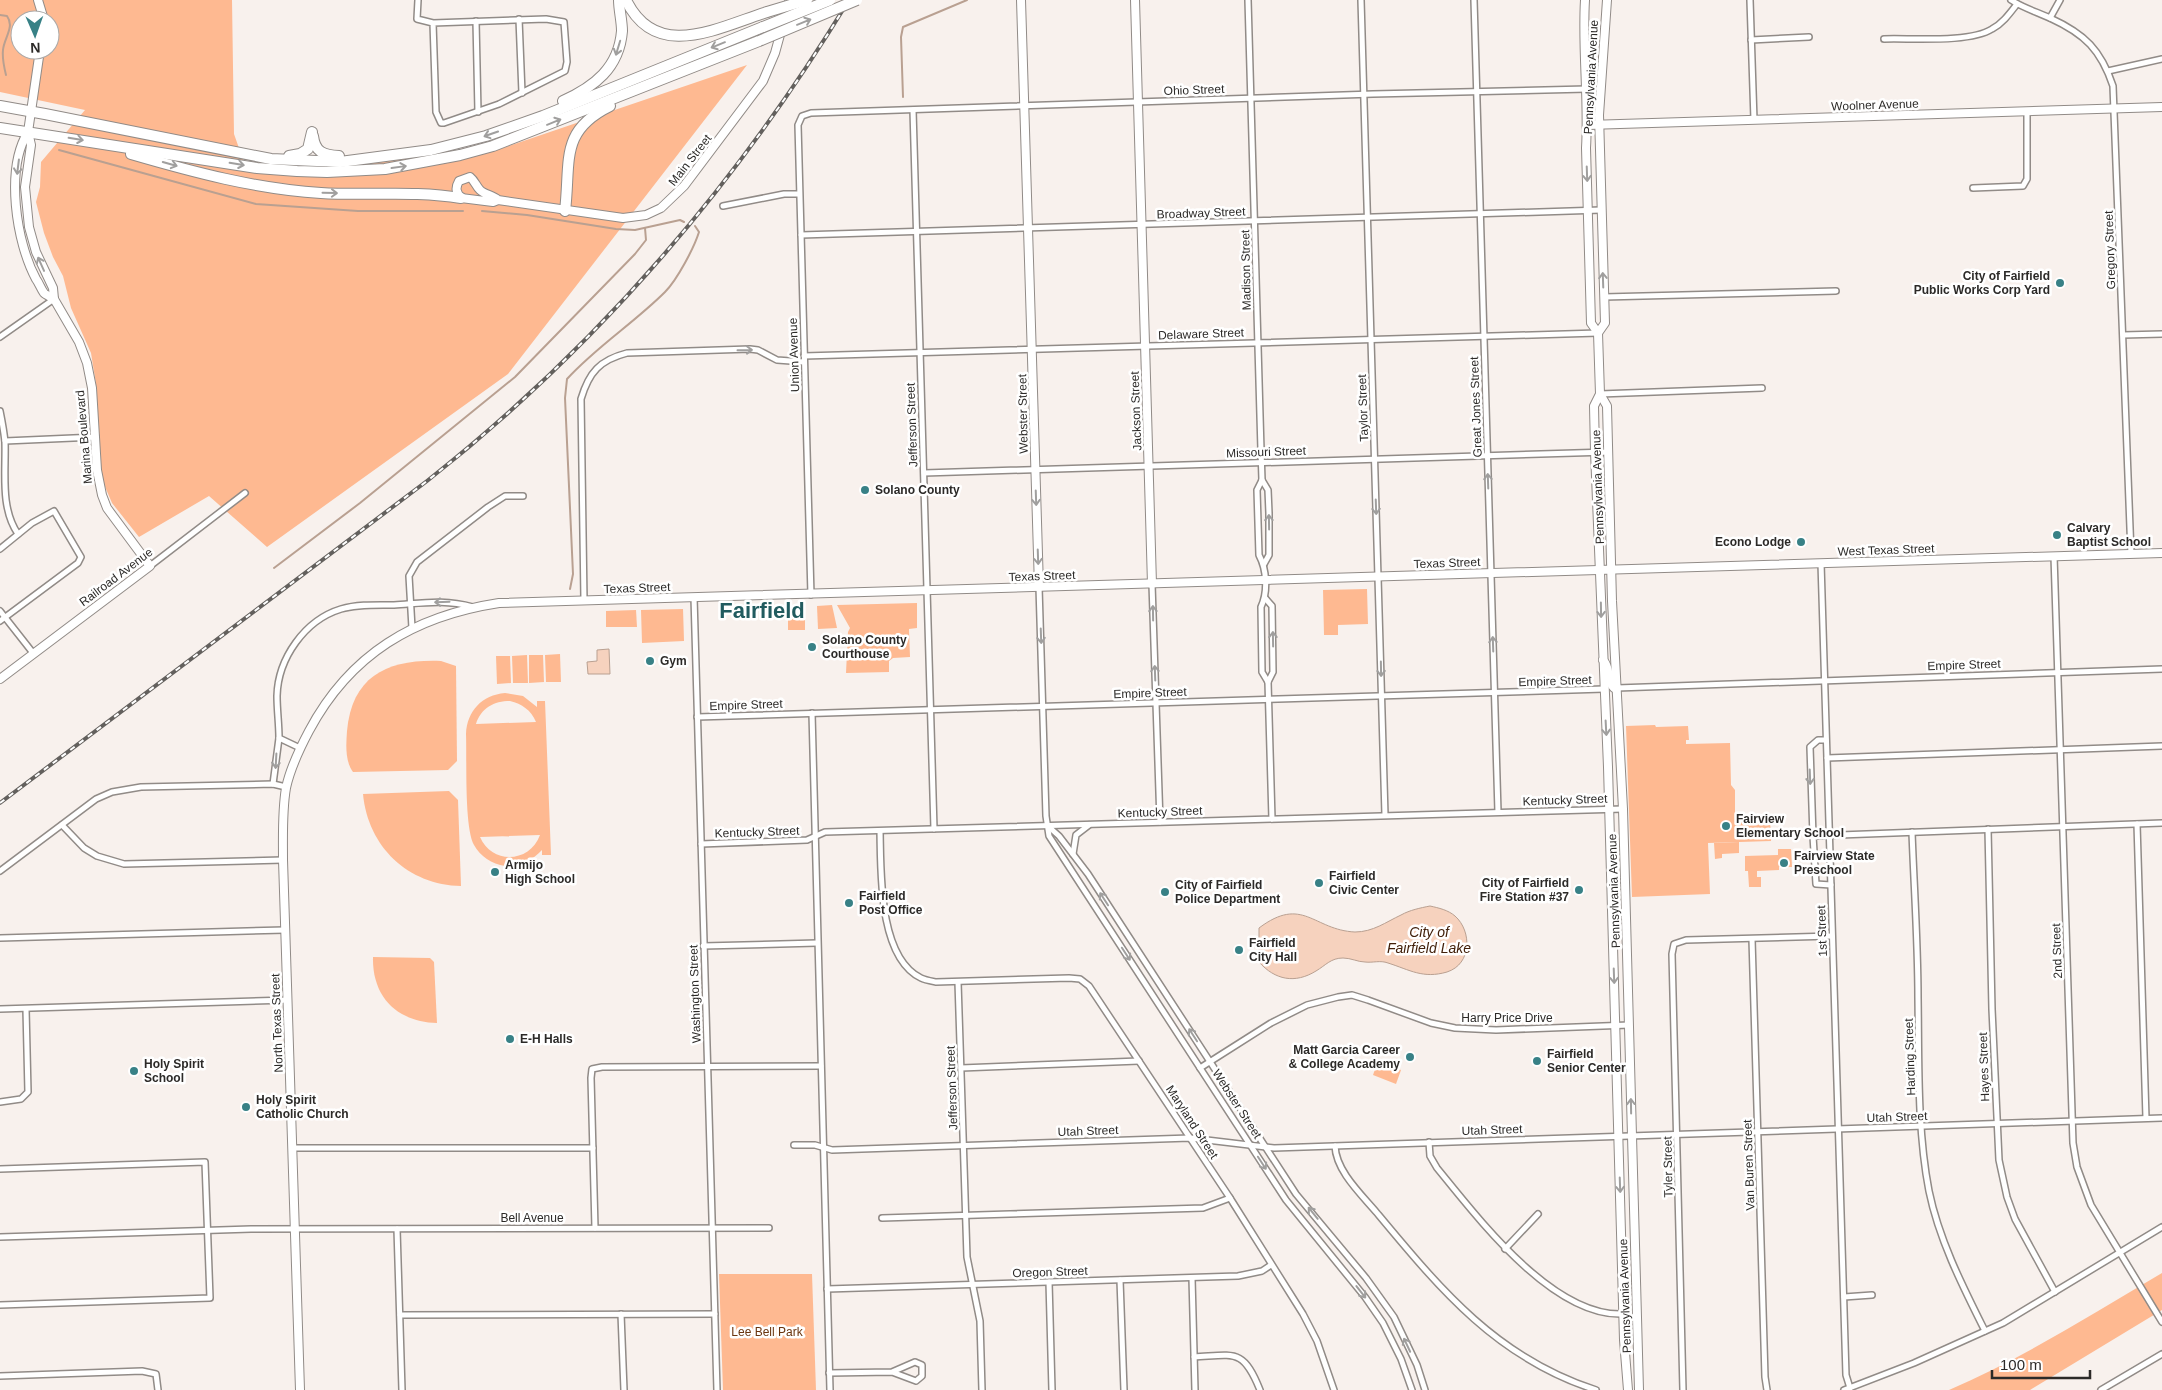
<svg xmlns="http://www.w3.org/2000/svg" width="2162" height="1390" viewBox="0 0 2162 1390" font-family="Helvetica,sans-serif">
<style>
.green{fill:#feb991;fill-rule:evenodd}
.water{fill:#f6d2be;stroke:#b9a091}
.lines{fill:none;stroke-linecap:round;stroke-linejoin:round}
.stream{stroke:#b9a091;stroke-width:2}
.street-casing{stroke:#918b87;stroke-width:8}
.secondary-casing{stroke:#918b87;stroke-width:10}
.highway-casing{stroke:#918b87;stroke-width:12}
.street{stroke:#fff;stroke-width:5}
.secondary{stroke:#fff;stroke-width:8}
.highway{stroke:#fff;stroke-width:10}
.rail-casing{stroke:#63605d;stroke-width:4}
.rail{stroke:#fff;stroke-width:2;stroke-dasharray:5.5;stroke-linecap:butt}
.highway-bridge-casing{stroke:#918b87;stroke-width:12;stroke-linecap:butt}
.highway-bridge{stroke:#fff;stroke-width:10}
.oneway{stroke:#a09f9e}
.poi-dot{fill:#388186;stroke:#fff;stroke-width:2}
.labels{text-anchor:middle;stroke-width:5;stroke-linejoin:round;paint-order:stroke}
.street-label{font-size:12px;fill:#2c2a28;stroke:#fff}
.poi-label{font-size:12px;font-weight:bold;fill:#2c2a28;stroke:#fff;text-anchor:start}
.park-label{font-size:12px;fill:#6a350f;stroke:#fff}
.water-label{font-size:14px;font-style:italic;fill:#42210b;stroke:#fff}
.town-label{font-size:22px;font-weight:bold;fill:#215b5f;stroke:#fff}
</style>
<rect width="100%" height="100%" fill="#f8f1ed"/>
<g class="green">
<path d="M0,0H232L234,134L246,168L500,149L747,65L508,374L267,547L209,496L139,537L112,503L100,475L96,384L91,353L71,308L63,276L53,257L44,233L36,202L40,187L41,162L85,110L0,92ZM20,20H50V50H20Z"/>
<path d="M1367,589L1368,624L1338,625V635H1324L1323,590Z"/>
<path d="M917,603V628L909,629L910,657L893,658L889,661V672L846,673L848,632L850,628L837,605Z"/>
<path d="M832,605L837,628L818,629L817,606Z"/>
<rect x="788" y="606" width="17" height="24"/>
<path d="M683,609L684,641L642,643L641,610Z"/>
<path d="M636,610L637,627H606V611Z"/>
<path d="M560,654L561,682H546L545,655Z"/>
<path d="M527,655L528,683H513L512,656Z"/>
<path d="M529,655H543L544,682L529,683Z"/>
<path d="M496,656H510L511,683L497,684Z"/>
<path d="M441,661L456,666L457,761L448,770L353,772C345,761 346,745 347,731C352,675 389,659 441,661Z"/>
<path d="M505,693L523,696L537,707V701H545L551,855H542V850C532,861 519,867 505,866C492,864 480,856 474,845C464,827 467,758 466,734C467,711 482,695 505,693ZM510,701C522,704 531,710 536,722L476,724C481,708 494,701 510,701ZM540,835C530,863 492,865 480,837Z"/>
<path d="M1655,725L1656,727L1688,726L1689,740H1686V744L1730,743L1731,785L1735,790V817L1770,816L1771,841L1708,843L1710,894L1632,897L1626,726Z"/>
<path d="M449,791L458,800L461,886C408,885 368,847 363,794Z"/>
<path d="M1739,842V853L1722,854V858L1715,859L1714,843Z"/>
<path d="M1778,849H1791L1792,867H1779V870L1757,871V877H1761V887H1749L1748,871H1745V856L1778,855Z"/>
<path d="M373,957L430,958L434,962L437,1023C397,1022 372,997 373,957Z"/>
<path d="M1378,1061L1401,1070L1396,1084L1373,1075Z"/>
<path d="M2162,1273V1310L2030,1390H1949C2024,1358 2092,1314 2162,1273Z"/>
<path d="M719,1274H812L816,1390H723Z"/>
</g>
<g class="water">
<path d="M609,649L610,674H588L587,662L597,661V650Z"/>
<path d="M1430,906C1439,908 1448,910 1455,916C1472,931 1472,964 1447,972C1423,979 1410,970 1388,963C1380,960 1373,963 1365,962C1358,962 1351,958 1343,958C1331,958 1326,965 1316,971C1295,984 1275,980 1259,962V928C1303,895 1313,930 1355,932C1373,932 1386,922 1401,915C1410,910 1420,908 1430,906Z"/>
</g>
<g class="lines">
<g class="stream">
<path d="M0,15L7,16C15,27 4,38 3,50C2,59 4,67 6,75"/>
<path d="M903,97L901,37L903,27L967,0"/>
<path d="M59,150L256,204L358,211H463"/>
<path d="M482,211L527,215L616,229L635,230L680,220L684,222"/>
<path d="M274,568L360,503L515,377L635,254L646,240L645,228"/>
<path d="M570,589L573,574L565,398L567,379C596,347 634,323 665,292C677,280 694,248 699,232L695,226"/>
</g>
<g class="street-casing">
<g id="street">
<path d="M418,0L417,19L433,23L546,19L564,22L567,62L565,71L499,104L444,123H441L436,112L433,23"/>
<path d="M1248,0L1261,450L1262,480L1257,490L1259,555C1267,570 1268,592 1261,607L1262,672L1268,682L1272,819"/>
<path d="M1361,0L1385,815"/>
<path d="M1474,0L1498,812"/>
<path d="M1750,0L1754,120"/>
<path d="M2011,0C2023,8 2037,12 2050,18C2085,34 2101,50 2113,86L2131,554"/>
<path d="M2050,18L2060,0"/>
<path d="M519,19L522,93"/>
<path d="M476,21L478,112"/>
<path d="M1884,39C1911,38 1970,43 1992,29C2003,23 2010,13 2017,4"/>
<path d="M1751,40L1809,37"/>
<path d="M2108,71L2162,59"/>
<path d="M913,110L934,829"/>
<path d="M1973,188L2023,186L2027,179V111"/>
<path d="M723,206L784,194H799"/>
<path d="M801,235L1601,210"/>
<path d="M1604,297L1836,291"/>
<path d="M2123,335L2162,334"/>
<path d="M0,337L54,299"/>
<path d="M804,356L1598,333"/>
<path d="M1600,394L1762,388"/>
<path d="M0,411C2,421 4,432 5,442C6,472 0,508 18,534"/>
<path d="M5,441L96,437"/>
<path d="M924,473L1608,452"/>
<path d="M1262,480L1268,490L1269,513V555L1264,564"/>
<path d="M0,549L32,523L54,511L81,557L78,563L0,621"/>
<path d="M2054,556L2073,1143L2077,1167L2091,1205L2162,1322"/>
<path d="M1821,563L1846,1375L1850,1388"/>
<path d="M150,566L245,493"/>
<path d="M1152,584L1160,822"/>
<path d="M1039,587L1046,816L1049,836L1286,1200L1365,1297L1383,1323L1401,1359L1412,1390"/>
<path d="M811,595L798,125L802,116L811,113L1373,94L1587,89"/>
<path d="M694,597L717,1390"/>
<path d="M1265,598L1272,606L1273,672L1268,682"/>
<path d="M584,600L581,399C589,372 600,360 627,353L750,349L758,350L777,360L804,362"/>
<path d="M0,611L33,653"/>
<path d="M412,628L409,576L417,562L488,507L505,496H523"/>
<path d="M1617,688L2162,669"/>
<path d="M812,713L830,1390"/>
<path d="M697,717L1604,689"/>
<path d="M1826,740H1818L1810,747L1813,836L2162,823"/>
<path d="M300,748L279,738C279,724 277,710 277,696C278,658 305,620 341,609C358,604 377,605 394,605C424,603 444,599 473,607"/>
<path d="M1827,758L2162,746"/>
<path d="M273,784L279,738"/>
<path d="M2137,824L2146,1118"/>
<path d="M62,825L84,848L97,856L124,864L283,860"/>
<path d="M1049,827L1059,836L1088,874L1296,1194L1366,1278L1394,1317L1417,1365L1425,1390"/>
<path d="M1988,829L1992,1009L1999,1160L2007,1197L2015,1219L2055,1292"/>
<path d="M880,831C881,871 878,957 921,978C925,980 931,981 936,982L1069,978L1080,979L1089,986L1230,1198L1303,1314L1317,1341L1334,1390"/>
<path d="M1912,832C1914,887 1918,943 1918,998C1919,1061 1917,1129 1929,1191C1939,1240 1963,1287 1985,1331"/>
<path d="M1813,836L1816,884L1831,885"/>
<path d="M701,844L807,840L825,832L1623,809"/>
<path d="M1073,854L1076,835L1089,825"/>
<path d="M0,871L96,799L112,792L141,787L273,784L286,787"/>
<path d="M0,938L285,930"/>
<path d="M1752,939L1765,1377L1767,1390"/>
<path d="M703,946L817,943"/>
<path d="M958,982L967,1257L980,1321L982,1390"/>
<path d="M0,1009L288,1000"/>
<path d="M961,1068L1139,1061"/>
<path d="M1200,1068L1271,1023L1307,1005L1338,997L1352,995L1368,1000L1431,1023L1455,1028L1496,1030L1629,1025"/>
<path d="M0,1102L21,1099L28,1092L26,1009"/>
<path d="M1429,1142L1430,1156L1437,1168C1478,1218 1553,1318 1624,1314"/>
<path d="M794,1145H815L832,1150L1190,1138L1274,1148L2162,1118"/>
<path d="M1335,1146C1336,1171 1361,1194 1377,1213C1441,1290 1497,1358 1596,1390"/>
<path d="M292,1148H593"/>
<path d="M0,1169L205,1162L210,1298L0,1305"/>
<path d="M882,1218L1203,1208L1230,1198"/>
<path d="M595,1228L591,1078L592,1069L602,1067L821,1066"/>
<path d="M397,1229L402,1390"/>
<path d="M0,1237L251,1229L769,1228"/>
<path d="M1505,1249L1538,1214"/>
<path d="M1192,1278L1195,1390"/>
<path d="M1120,1280L1124,1390"/>
<path d="M1049,1282L1052,1390"/>
<path d="M827,1289L1238,1276L1262,1271L1271,1265"/>
<path d="M1844,1297L1872,1295"/>
<path d="M621,1314L624,1390"/>
<path d="M400,1315L715,1314"/>
<path d="M1194,1357C1235,1355 1243,1348 1260,1390"/>
<path d="M829,1373L892,1372L916,1381L922,1376V1365L915,1362L892,1372"/>
<path d="M0,1376L142,1371L156,1374L158,1390"/>
<path d="M1683,1390L1672,954L1674,944L1686,940L1832,936"/>
<path d="M1844,1390L1914,1363L2003,1323L2162,1227"/>
<path d="M2101,1390L2162,1354"/>
</g>
</g>
<g class="secondary-casing">
<g id="secondary">
<path d="M38,0L44,20"/>
<path d="M1021,0L1039,587"/>
<path d="M1135,0L1152,584"/>
<path d="M1585,0C1582,49 1589,99 1586,148L1591,323L1598,333L1600,394L1607,406L1612,601L1623,809L1639,1390"/>
<path d="M1588,125L2162,107"/>
<path d="M28,132C5,169 16,242 36,279C39,283 41,289 44,293C46,295 51,297 54,299"/>
<path d="M498,200C493,195 485,195 480,190C476,186 475,181 470,177L459,181C455,188 456,192 461,198L493,202L498,200L623,218L646,215L661,208L684,186L763,81L775,53L789,2"/>
<path d="M1598,333L1605,323L1599,115L1607,0"/>
<path d="M1600,394L1594,406L1595,452L1608,767L1624,1340L1628,1390"/>
<path d="M1603,660C1612,670 1605,679 1614,688H1617"/>
<path d="M0,679L150,566L107,508L102,495L97,470L92,388L87,363L79,342L54,299L53,288L36,252L29,227L25,187L31,145L28,132L40,50"/>
<path d="M300,1390L283,860C283,836 282,811 286,788C290,769 300,748 309,731C350,654 414,616 499,603L2162,553"/>
</g>
</g>
<g class="highway-casing">
<g id="highway">
<path d="M626,0C656,62 717,28 767,12"/>
<path d="M563,101C594,87 619,68 622,31C622,21 619,10 619,0"/>
<path d="M0,106L45,114L271,159L340,162L431,150L486,136L543,116L763,27"/>
<path d="M0,128L257,168L297,171L327,172L385,169L460,155L493,146L759,41"/>
<path d="M313,136C315,152 323,155 339,156"/>
<path d="M131,154C193,172 256,189 321,193C369,196 412,190 461,198"/>
<path d="M289,156L300,154L308,149L312,132"/>
<path d="M565,211C571,161 559,131 610,106"/>
</g>
</g>
<use href="#street" class="street"/>
<use href="#secondary" class="secondary"/>
<use href="#highway" class="highway"/>
<g class="rail-casing">
<path id="rail" d="M0,803L427,481C597,347 737,184 849,0"/>
</g>
<use href="#rail" class="rail"/>
<g class="highway-bridge-casing">
<g id="highway-bridge">
<path d="M767,12L807,0"/>
<path d="M763,27L830,0"/>
<path d="M759,41L857,0"/>
</g>
</g>
<use href="#highway-bridge" class="highway-bridge"/>
</g>
<defs><path id="oneway-shaft" d="M-6 0H5M1.5-3L5.5 0L1.5 3" fill="none" stroke-width="1.6" stroke-linecap="round" stroke-linejoin="round" transform="scale(1.25)"/></defs>
<g class="oneway">
<use href="#oneway-shaft" transform="translate(804 22) rotate(-22)"/>
<use href="#oneway-shaft" transform="translate(718 45) rotate(158)"/>
<use href="#oneway-shaft" transform="translate(618 48) rotate(107)"/>
<use href="#oneway-shaft" transform="translate(554 122) rotate(-22)"/>
<use href="#oneway-shaft" transform="translate(491 134) rotate(161)"/>
<use href="#oneway-shaft" transform="translate(76 139) rotate(9)"/>
<use href="#oneway-shaft" transform="translate(170 164) rotate(16)"/>
<use href="#oneway-shaft" transform="translate(237 164) rotate(9)"/>
<use href="#oneway-shaft" transform="translate(18 167) rotate(97)"/>
<use href="#oneway-shaft" transform="translate(399 167) rotate(-8)"/>
<use href="#oneway-shaft" transform="translate(1587 174) rotate(88)"/>
<use href="#oneway-shaft" transform="translate(330 193) rotate(1)"/>
<use href="#oneway-shaft" transform="translate(41 264) rotate(-114)"/>
<use href="#oneway-shaft" transform="translate(1603 280) rotate(-92)"/>
<use href="#oneway-shaft" transform="translate(745 350) rotate(-1)"/>
<use href="#oneway-shaft" transform="translate(1488 481) rotate(-92)"/>
<use href="#oneway-shaft" transform="translate(1036 498) rotate(88)"/>
<use href="#oneway-shaft" transform="translate(1376 507) rotate(88)"/>
<use href="#oneway-shaft" transform="translate(1269 522) rotate(-91)"/>
<use href="#oneway-shaft" transform="translate(1038 557) rotate(88)"/>
<use href="#oneway-shaft" transform="translate(442 602) rotate(178)"/>
<use href="#oneway-shaft" transform="translate(1601 610) rotate(89)"/>
<use href="#oneway-shaft" transform="translate(1153 613) rotate(-91)"/>
<use href="#oneway-shaft" transform="translate(1041 636) rotate(88)"/>
<use href="#oneway-shaft" transform="translate(1273 639) rotate(-91)"/>
<use href="#oneway-shaft" transform="translate(1493 644) rotate(-92)"/>
<use href="#oneway-shaft" transform="translate(1381 669) rotate(89)"/>
<use href="#oneway-shaft" transform="translate(1155 673) rotate(-92)"/>
<use href="#oneway-shaft" transform="translate(1606 728) rotate(87)"/>
<use href="#oneway-shaft" transform="translate(276 761) rotate(93)"/>
<use href="#oneway-shaft" transform="translate(1810 777) rotate(88)"/>
<use href="#oneway-shaft" transform="translate(1104 899) rotate(-123)"/>
<use href="#oneway-shaft" transform="translate(1126 954) rotate(57)"/>
<use href="#oneway-shaft" transform="translate(1614 976) rotate(88)"/>
<use href="#oneway-shaft" transform="translate(1193 1035) rotate(-123)"/>
<use href="#oneway-shaft" transform="translate(1631 1106) rotate(-91)"/>
<use href="#oneway-shaft" transform="translate(1262 1163) rotate(57)"/>
<use href="#oneway-shaft" transform="translate(1620 1185) rotate(88)"/>
<use href="#oneway-shaft" transform="translate(1313 1213) rotate(-129)"/>
<use href="#oneway-shaft" transform="translate(1361 1292) rotate(52)"/>
<use href="#oneway-shaft" transform="translate(1407 1345) rotate(-115)"/>
</g>
<g class="poi-dot">
<circle cx="2060" cy="283" r="5"/>
<circle cx="865" cy="490" r="5"/>
<circle cx="2057" cy="535" r="5"/>
<circle cx="1801" cy="542" r="5"/>
<circle cx="812" cy="647" r="5"/>
<circle cx="650" cy="661" r="5"/>
<circle cx="1726" cy="826" r="5"/>
<circle cx="1784" cy="863" r="5"/>
<circle cx="495" cy="872" r="5"/>
<circle cx="1319" cy="883" r="5"/>
<circle cx="1579" cy="890" r="5"/>
<circle cx="1165" cy="892" r="5"/>
<circle cx="849" cy="903" r="5"/>
<circle cx="1239" cy="950" r="5"/>
<circle cx="510" cy="1039" r="5"/>
<circle cx="1410" cy="1057" r="5"/>
<circle cx="1537" cy="1061" r="5"/>
<circle cx="134" cy="1071" r="5"/>
<circle cx="246" cy="1107" r="5"/>
</g>
<g class="labels">
<g class="street-label">
<text transform="translate(1591 77) rotate(-87)" y="4">Pennsylvania Avenue</text>
<text transform="translate(1194 90) rotate(-2)" y="4">Ohio Street</text>
<text transform="translate(1875 105) rotate(-2)" y="4">Woolner Avenue</text>
<text transform="translate(690 160) rotate(-52)" y="4">Main Street</text>
<text transform="translate(1201 213) rotate(-2)" y="4">Broadway Street</text>
<text transform="translate(2110 250) rotate(-92)" y="4">Gregory Street</text>
<text transform="translate(1246 270) rotate(-91)" y="4">Madison Street</text>
<text transform="translate(1201 334) rotate(-2)" y="4">Delaware Street</text>
<text transform="translate(794 355) rotate(-92)" y="4">Union Avenue</text>
<text transform="translate(1476 407) rotate(-92)" y="4">Great Jones Street</text>
<text transform="translate(1363 408) rotate(-92)" y="4">Taylor Street</text>
<text transform="translate(1136 411) rotate(-92)" y="4">Jackson Street</text>
<text transform="translate(1023 414) rotate(-91)" y="4">Webster Street</text>
<text transform="translate(912 425) rotate(-92)" y="4">Jefferson Street</text>
<text transform="translate(84 437) rotate(-95)" y="4">Marina Boulevard</text>
<text transform="translate(1266 452) rotate(-2)" y="4">Missouri Street</text>
<text transform="translate(1598 487) rotate(-92)" y="4">Pennsylvania Avenue</text>
<text transform="translate(1886 550) rotate(-2)" y="4">West Texas Street</text>
<text transform="translate(1447 563) rotate(-2)" y="4">Texas Street</text>
<text transform="translate(1042 576) rotate(-2)" y="4">Texas Street</text>
<text transform="translate(116 577) rotate(-37)" y="4">Railroad Avenue</text>
<text transform="translate(637 588) rotate(-2)" y="4">Texas Street</text>
<text transform="translate(1964 665) rotate(-2)" y="4">Empire Street</text>
<text transform="translate(1555 681) rotate(-2)" y="4">Empire Street</text>
<text transform="translate(1150 693) rotate(-2)" y="4">Empire Street</text>
<text transform="translate(746 705) rotate(-2)" y="4">Empire Street</text>
<text transform="translate(1565 800) rotate(-2)" y="4">Kentucky Street</text>
<text transform="translate(1160 812) rotate(-2)" y="4">Kentucky Street</text>
<text transform="translate(757 832) rotate(-2)" y="4">Kentucky Street</text>
<text transform="translate(1614 891) rotate(-92)" y="4">Pennsylvania Avenue</text>
<text transform="translate(1822 931) rotate(-92)" y="4">1st Street</text>
<text transform="translate(2057 951) rotate(-92)" y="4">2nd Street</text>
<text transform="translate(695 994) rotate(-92)" y="4">Washington Street</text>
<text x="1507" y="1022">Harry Price Drive</text>
<text transform="translate(277 1023) rotate(-92)" y="4">North Texas Street</text>
<text transform="translate(1910 1057) rotate(-92)" y="4">Harding Street</text>
<text transform="translate(1984 1067) rotate(-92)" y="4">Hayes Street</text>
<text transform="translate(952 1088) rotate(-92)" y="4">Jefferson Street</text>
<text transform="translate(1237 1104) rotate(57)" y="4">Webster Street</text>
<text transform="translate(1897 1117) rotate(-2)" y="4">Utah Street</text>
<text transform="translate(1192 1122) rotate(57)" y="4">Maryland Street</text>
<text transform="translate(1492 1130) rotate(-2)" y="4">Utah Street</text>
<text transform="translate(1088 1131) rotate(-2)" y="4">Utah Street</text>
<text transform="translate(1749 1165) rotate(-92)" y="4">Van Buren Street</text>
<text transform="translate(1668 1167) rotate(-91)" y="4">Tyler Street</text>
<text x="532" y="1222">Bell Avenue</text>
<text transform="translate(1050 1272) rotate(-2)" y="4">Oregon Street</text>
<text transform="translate(1625 1296) rotate(-92)" y="4">Pennsylvania Avenue</text>
</g>
<g class="poi-label">
<text x="2050" y="280" text-anchor="end">City of Fairfield<tspan x="2050" dy="14">Public Works Corp Yard</tspan></text>
<text x="875" y="494">Solano County</text>
<text x="2067" y="532">Calvary<tspan x="2067" dy="14">Baptist School</tspan></text>
<text x="1791" y="546" text-anchor="end">Econo Lodge</text>
<text x="822" y="644">Solano County<tspan x="822" dy="14">Courthouse</tspan></text>
<text x="660" y="665">Gym</text>
<text x="1736" y="823">Fairview<tspan x="1736" dy="14">Elementary School</tspan></text>
<text x="1794" y="860">Fairview State<tspan x="1794" dy="14">Preschool</tspan></text>
<text x="505" y="869">Armijo<tspan x="505" dy="14">High School</tspan></text>
<text x="1329" y="880">Fairfield<tspan x="1329" dy="14">Civic Center</tspan></text>
<text x="1569" y="887" text-anchor="end">City of Fairfield<tspan x="1569" dy="14">Fire Station #37</tspan></text>
<text x="1175" y="889">City of Fairfield<tspan x="1175" dy="14">Police Department</tspan></text>
<text x="859" y="900">Fairfield<tspan x="859" dy="14">Post Office</tspan></text>
<text x="1249" y="947">Fairfield<tspan x="1249" dy="14">City Hall</tspan></text>
<text x="520" y="1043">E-H Halls</text>
<text x="1400" y="1054" text-anchor="end">Matt Garcia Career<tspan x="1400" dy="14">&amp; College Academy</tspan></text>
<text x="1547" y="1058">Fairfield<tspan x="1547" dy="14">Senior Center</tspan></text>
<text x="144" y="1068">Holy Spirit<tspan x="144" dy="14">School</tspan></text>
<text x="256" y="1104">Holy Spirit<tspan x="256" dy="14">Catholic Church</tspan></text>
</g>
<g class="park-label">
<text x="767" y="1336">Lee Bell Park</text>
</g>
<g class="water-label">
<text x="1429" y="937">City of<tspan x="1429" dy="16">Fairfield Lake</tspan></text>
</g>
<g class="town-label">
<text x="762" y="618">Fairfield</text>
</g>
</g>
<g transform="translate(35 35) rotate(178)"><circle r="24" fill="#ffffff" stroke="#abaaa9"/>
<path d="M0-4L9 19L0 12L-9 19Z" fill="#388186"/>
<text y="-8" font-size="14" font-weight="bold" text-anchor="middle" fill="#2c2a28">N</text>
</g>
<path d="M1992 1370v8h98v-8" fill="none" stroke="#2c2a28" stroke-width="2.5"/>
<text x="2000" y="1370" font-size="15" fill="#2c2a28" stroke="#ffffff" stroke-width="4" paint-order="stroke">100 m</text>
</svg>
